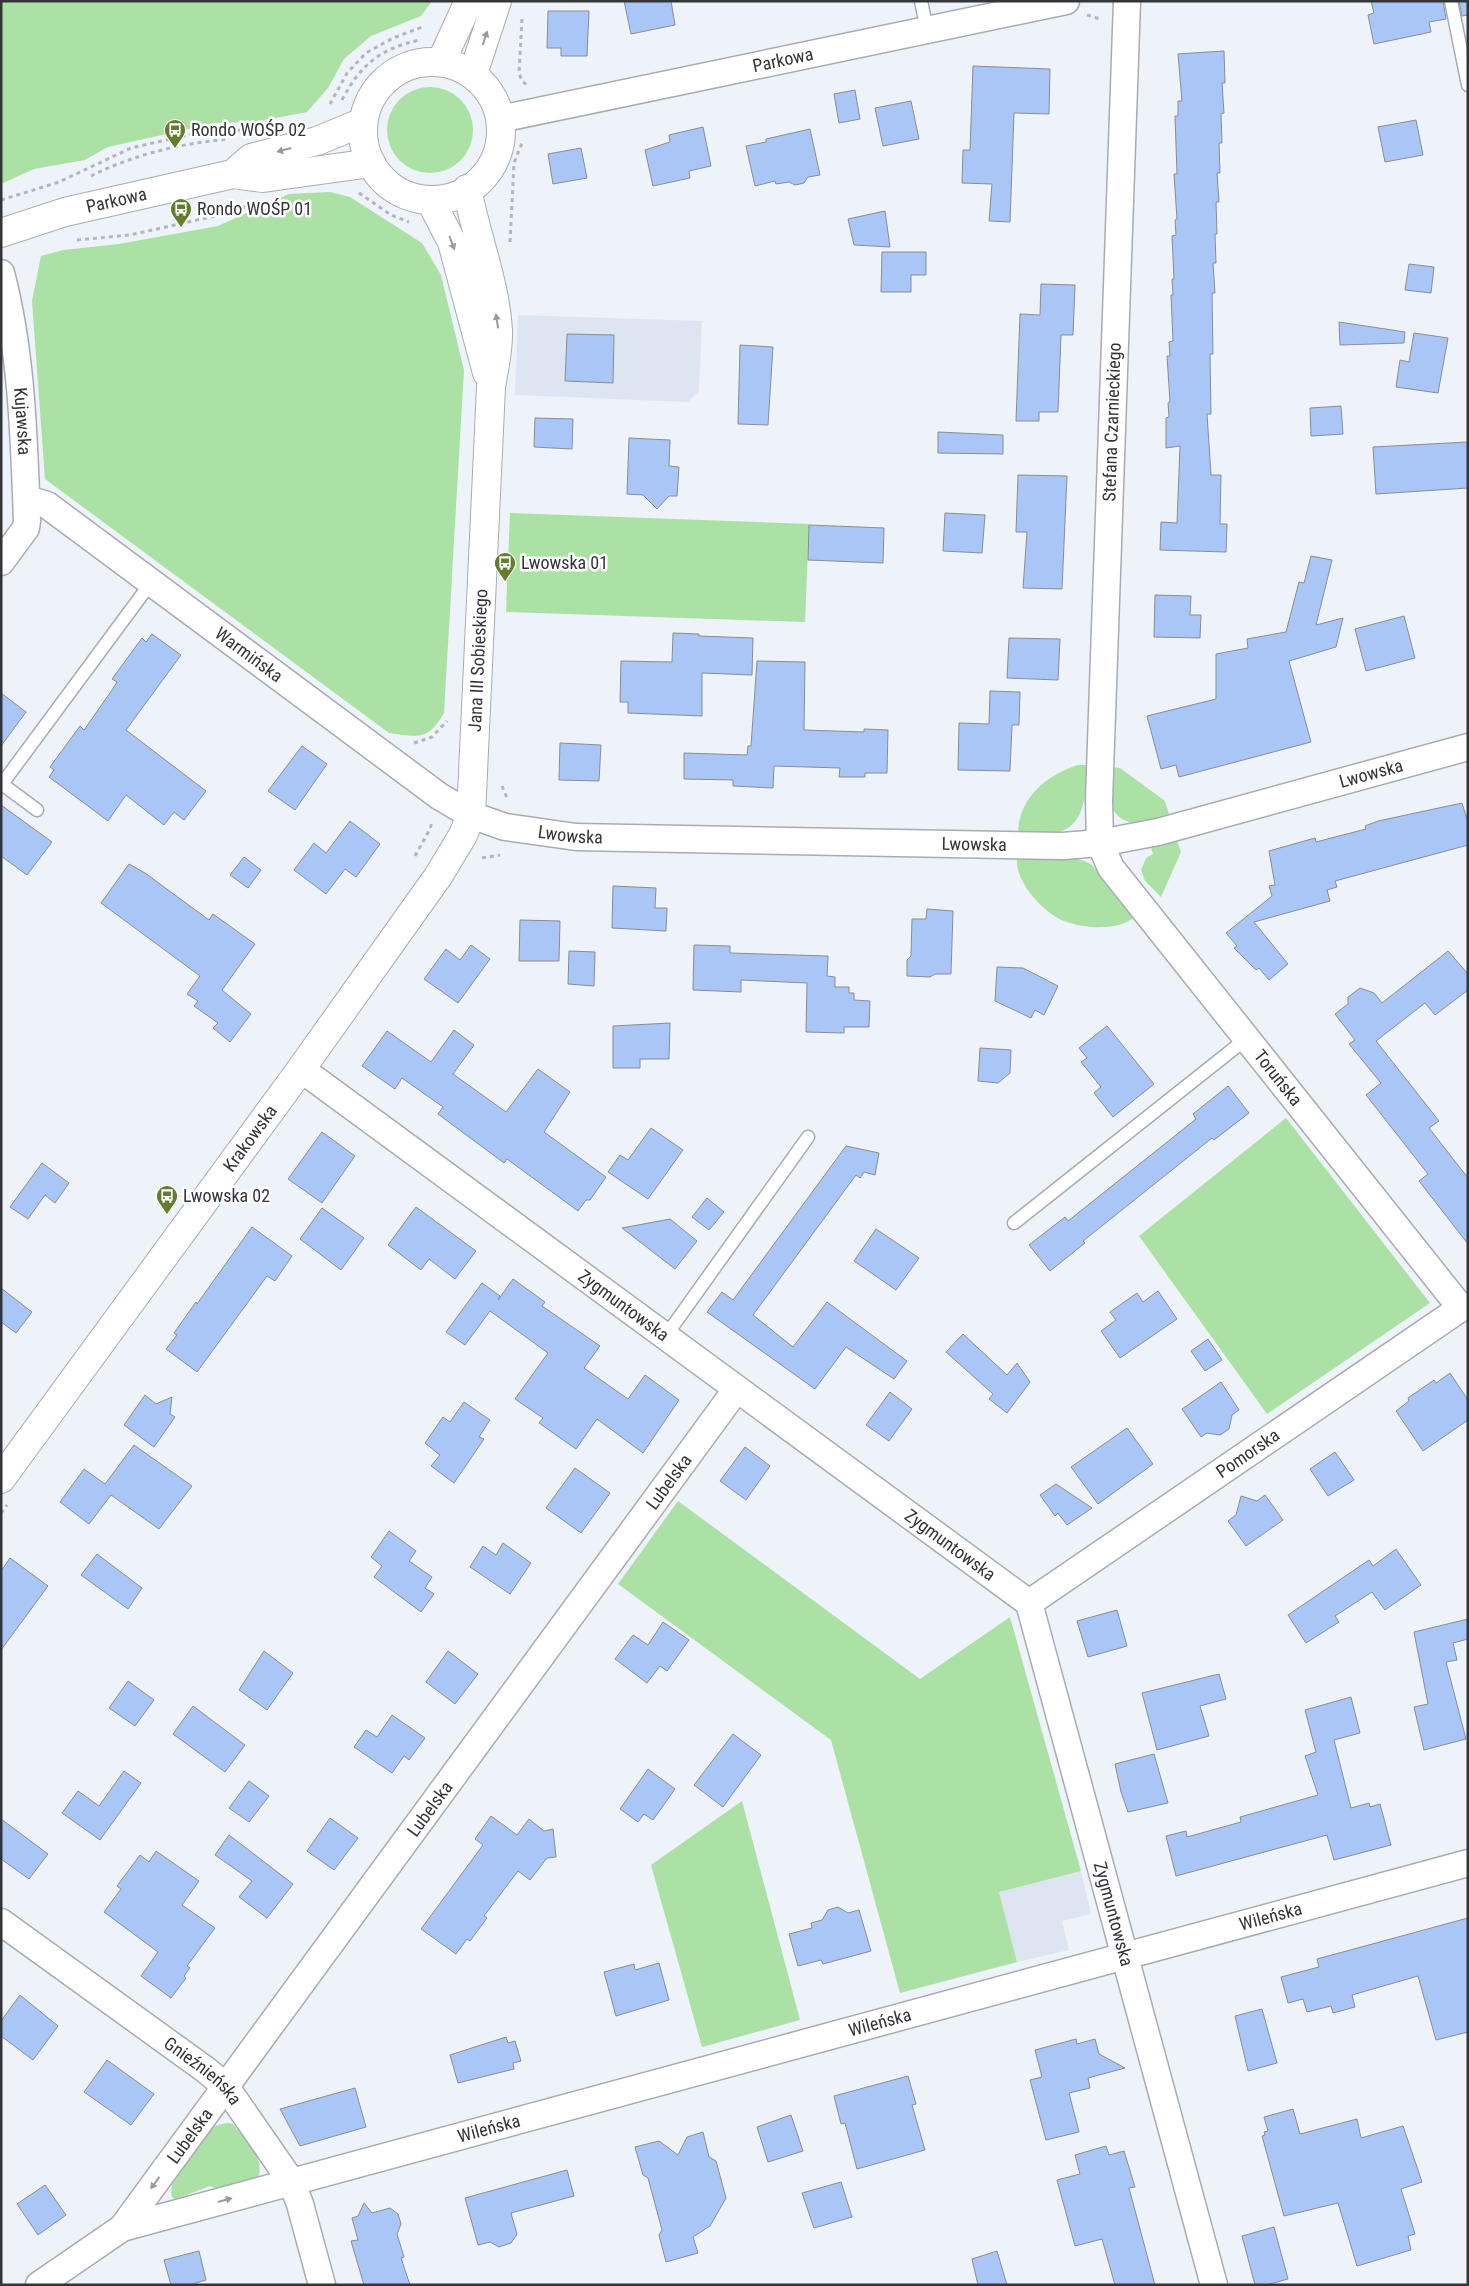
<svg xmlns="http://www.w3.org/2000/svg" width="1469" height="2286" viewBox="0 0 1469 2286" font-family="'Roboto Condensed',sans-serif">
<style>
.built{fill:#dee5f2}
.green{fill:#abe1a4}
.building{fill:#a9c6f7;stroke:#898d93}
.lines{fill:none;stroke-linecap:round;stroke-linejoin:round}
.service-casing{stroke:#a8acb2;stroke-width:15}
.minor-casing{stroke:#a8acb2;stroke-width:29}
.tertiary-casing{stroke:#a8acb2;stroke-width:30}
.path{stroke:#b3b6bc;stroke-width:3;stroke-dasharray:4 4;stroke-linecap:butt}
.service{stroke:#fff;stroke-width:12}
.minor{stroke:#fff;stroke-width:26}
.tertiary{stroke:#fff;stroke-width:28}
.oneway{fill:#9a9a9c}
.labels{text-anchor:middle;stroke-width:5;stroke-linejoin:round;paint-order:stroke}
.street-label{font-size:18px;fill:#343538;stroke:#fff}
.poi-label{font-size:18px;fill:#343538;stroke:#fff;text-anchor:start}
</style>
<rect width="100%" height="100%" fill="#eef2f9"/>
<g class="built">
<path d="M518,315L702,321L699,391L688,402L515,395Z"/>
<path d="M1081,1871L1091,1914L1062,1921L1069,1950L1017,1962L999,1892Z"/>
</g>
<g class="green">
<path d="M1,1H432L421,16L371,36L344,59L328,88L307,112L254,122L216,123L108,147L85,160L34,169L1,184Z"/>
<circle cx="430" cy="130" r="43"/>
<path d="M330,192L350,197L422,243L441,275L464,370L444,713C428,741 418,737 389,733L45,479L32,301L41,256L63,250L119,244L218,226L289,194Z"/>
<path d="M510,513L809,524L805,622L506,612Z"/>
<path d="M1078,765H1087C1086,790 1087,828 1054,833C1043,835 1030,833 1018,833C1019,798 1046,775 1078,765Z"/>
<path d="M1112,767L1120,768L1165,801L1169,814C1147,820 1130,832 1113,810Z"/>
<path d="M1176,838L1181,852L1161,897L1145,881L1141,870L1146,858L1153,854L1151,847Z"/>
<path d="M1017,859C1040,859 1073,852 1092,865L1135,917C1117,931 1085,929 1064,921C1043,913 1015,881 1017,859Z"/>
<path d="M1286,1118L1430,1303L1267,1414L1139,1236Z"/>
<path d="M678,1501L920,1679L1010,1617L1081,1871L999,1892L1017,1962L900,1993L831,1740L618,1584Z"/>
<path d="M742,1801L800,2020L702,2047L651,1865Z"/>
<path d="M228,2123L233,2124C244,2139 266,2158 258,2178L220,2190L210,2186L176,2199L173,2198C163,2185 198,2138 210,2129C216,2125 221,2124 228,2123Z"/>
</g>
<g class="building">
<path d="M624,1H671L675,25L631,34Z"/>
<path d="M1371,1H1443L1446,19L1429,22L1431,32L1374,44L1368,15L1374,13Z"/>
<path d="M1459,1H1468V15L1462,16Z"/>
<path d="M548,11H589L587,56H561V48H547Z"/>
<path d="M1224,51L1225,83H1222L1224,113L1221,114L1222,143H1219L1220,173H1217L1219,202H1216L1217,234H1215L1216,263H1213L1215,293H1212L1213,354H1210L1211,414H1207L1211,475H1221L1220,524H1227L1226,552L1160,550L1161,522L1177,523L1180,446L1166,448V418L1169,417L1168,403L1170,402L1167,356H1170L1169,342L1173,341L1171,295H1173L1172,279H1174L1172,236L1176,235L1175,220L1177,219L1174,174H1177L1175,116H1178V101H1182L1178,54Z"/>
<path d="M973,66L1050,69L1049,114L1014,113L1010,222L989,221L992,184L962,183L963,150H970Z"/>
<path d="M855,90L860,119L839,123L834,94Z"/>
<path d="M911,101L919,139L883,146L875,108Z"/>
<path d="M1416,120L1423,155L1385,162L1378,127Z"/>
<path d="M703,127L711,166L689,171L690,178L653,186L645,150L670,142L669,135Z"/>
<path d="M810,129L820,175L808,177L804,183L795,185L789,182L776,184L775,181L755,186L746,146L766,142V139Z"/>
<path d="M581,148L587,178L553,184L548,154Z"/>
<path d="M885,211L890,247L854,245L848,219Z"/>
<path d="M882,252H926V275H911V292H881Z"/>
<path d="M1409,264L1434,267L1431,293L1405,290Z"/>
<path d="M1041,284L1075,285L1073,335H1061L1058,412H1039V421H1016L1020,314L1040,315Z"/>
<path d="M1339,322L1405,332L1404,343L1340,345Z"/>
<path d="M1414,333L1448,338L1438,393L1396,387L1400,360L1409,362Z"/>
<path d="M567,334L614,335L613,383L565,381Z"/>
<path d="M740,345L773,347L768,425L738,424Z"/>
<path d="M1341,406L1343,434L1311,436L1310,408Z"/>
<path d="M535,418L573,419L572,449L534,447Z"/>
<path d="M938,432L1003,435V454L938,453Z"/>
<path d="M629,438L670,440L669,466L679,467L677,496H669L657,509L643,495L627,494Z"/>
<path d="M1468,442V488L1376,494L1373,447Z"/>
<path d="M1018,475L1067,476L1062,589L1023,588L1027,532H1016Z"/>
<path d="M945,513L985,515L982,553L943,551Z"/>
<path d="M809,525L884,528L883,563L808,560Z"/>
<path d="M1311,556L1332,560L1316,625L1343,618L1336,647L1289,661L1311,742L1179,777L1176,765L1161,769L1147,716L1216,699V654L1248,648L1247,639L1286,632L1299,582L1304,583Z"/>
<path d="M1155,595L1191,596L1190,615H1201L1200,638L1154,637Z"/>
<path d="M1404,616L1415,658L1366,671L1355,629Z"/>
<path d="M673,633L699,634V636L753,638L752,675L702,673V716L628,713V702H620L621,661L672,662Z"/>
<path d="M152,634L181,655L126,730L206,791L184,820L174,812L164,825L126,795L108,821L49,777L54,770L50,767L80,726L84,730L112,690L117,682L112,679L142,638L146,642Z"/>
<path d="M1009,638L1060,639L1058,680L1007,678Z"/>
<path d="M757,661L805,662L804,730L864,732V729L888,730L887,773H865V777H839L840,768L774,766L773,788L733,786V780L684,779V753L747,755L748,746H751Z"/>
<path d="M990,691L1020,692L1019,725H1012L1010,771L958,770L959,723L989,724Z"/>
<path d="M1,693L26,712L1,746Z"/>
<path d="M560,743L601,745L599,781L559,780Z"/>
<path d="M302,746L327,764L295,810L268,791Z"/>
<path d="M1462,803L1468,823V845L1335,881L1337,887L1327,890L1330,901L1254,922L1288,964L1269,980L1259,968L1256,970L1234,948L1237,946L1226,933L1272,896L1269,886L1275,885L1269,851L1315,838L1316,842L1366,829L1365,826L1378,821Z"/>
<path d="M1,805L52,842L27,875L1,856Z"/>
<path d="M350,821L380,844L356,877L345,869L326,894L294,870L314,843L326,853Z"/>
<path d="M244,857L261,870L248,888L230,875Z"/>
<path d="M129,864L145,873L209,920L213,914L255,944L222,990L251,1014L230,1042L213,1028L218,1023L194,1006L198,1001L187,994L200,976L101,903Z"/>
<path d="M613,886L656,888L655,908H667L666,931L612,928Z"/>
<path d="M927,909L953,911L951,974H935L930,977L907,976V960L911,956L912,919H926Z"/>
<path d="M520,920L560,921L559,961H519Z"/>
<path d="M471,945L490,959L458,1003L424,979L446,949L460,960Z"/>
<path d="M694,945L730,946V953L828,956L827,976L835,977V987H849V993H854V1000L870,1001L869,1027H844V1033L806,1032L807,983L741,980V992L693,990Z"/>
<path d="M569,951L595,952L594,986L568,984Z"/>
<path d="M1448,951L1468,974V990L1435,1015L1425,1003L1376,1041L1439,1121L1429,1128L1468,1178V1244L1419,1181L1428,1174L1366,1095L1381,1083L1349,1044L1355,1040L1335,1014L1348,1004V997L1360,988L1374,993L1382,1003Z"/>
<path d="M997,967L1023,968L1058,986L1044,1015L1035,1010L1031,1018L995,1001Z"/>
<path d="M670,1023L669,1059H640V1068H613V1026Z"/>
<path d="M1107,1026L1154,1084L1113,1117L1094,1093L1101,1087L1081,1062L1087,1058L1079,1048Z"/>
<path d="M454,1030L474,1045L453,1074L506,1112L538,1069L570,1092L544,1132L606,1177L590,1200H586L578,1211L507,1159L504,1163L438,1114L443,1107L402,1078L395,1089L362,1066L387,1031L431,1062Z"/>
<path d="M980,1048L1011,1050L1010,1073L998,1083L978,1081Z"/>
<path d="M1228,1086L1249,1113L1214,1140L1212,1138L1083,1241L1085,1243L1050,1271L1029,1245L1065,1217L1068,1221L1196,1119L1193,1114Z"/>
<path d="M651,1128L683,1150L648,1199L608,1172L620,1155L628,1160Z"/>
<path d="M322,1132L355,1156L322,1203L288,1179Z"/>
<path d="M846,1146L879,1153L875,1175L864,1172L860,1178L856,1175L753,1315L793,1347L827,1302L907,1361L894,1379L846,1347L815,1389L707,1312L722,1292L733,1300Z"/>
<path d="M42,1163L69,1183L55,1203L45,1195L28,1219L10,1207Z"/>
<path d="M707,1198L724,1212L709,1230L692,1217Z"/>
<path d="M416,1207L476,1251L455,1279L429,1259L421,1270L388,1245Z"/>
<path d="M322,1208L364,1238L341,1270L300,1239Z"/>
<path d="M670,1219L697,1241L675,1269L622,1228Z"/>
<path d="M252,1227L292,1256L275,1281L267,1276L197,1372L166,1349L177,1335L174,1333L196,1302L197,1304Z"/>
<path d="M876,1229L919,1258L896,1290L854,1261Z"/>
<path d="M513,1279L545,1302L542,1306L600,1346L584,1368L628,1399L645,1375L679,1400L643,1453L597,1419L576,1449L539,1423L543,1418L515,1399L548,1353L490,1311L465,1345L446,1332L482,1283L500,1296L498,1300Z"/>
<path d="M1,1288L32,1312L16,1333L1,1322Z"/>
<path d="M1158,1291L1177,1319L1120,1358L1101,1331L1116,1320L1110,1312L1137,1293L1143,1302Z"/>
<path d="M963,1334L1007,1375L1017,1363L1030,1382L1007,1413L989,1399L993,1394L946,1352Z"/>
<path d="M1208,1339L1222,1360L1205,1371L1191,1351Z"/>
<path d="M1450,1373L1468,1400V1420L1423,1451L1396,1411L1409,1401L1408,1398L1434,1380L1436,1383Z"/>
<path d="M1221,1382L1239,1410L1232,1415L1229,1429L1220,1435L1207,1433L1201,1437L1182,1409Z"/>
<path d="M890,1392L912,1409L889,1441L866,1425Z"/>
<path d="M145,1395L156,1404L172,1397L170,1414L175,1417L154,1447L124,1425Z"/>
<path d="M464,1402L490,1420L479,1437L484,1439L454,1483L431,1466L440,1455L425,1443L443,1417L450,1422Z"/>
<path d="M1127,1428L1153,1464L1098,1504L1071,1467Z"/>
<path d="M134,1445L192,1486L159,1529L111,1495L89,1524L60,1502L84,1469L105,1484Z"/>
<path d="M745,1447L770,1466L746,1500L720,1481Z"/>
<path d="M1335,1452L1354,1480L1328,1496L1310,1469Z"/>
<path d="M575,1468L610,1493L581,1533L546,1508Z"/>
<path d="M1056,1484L1092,1508L1067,1525L1058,1513L1055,1516L1040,1495Z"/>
<path d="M1265,1495L1283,1520L1246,1546L1228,1521L1236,1515L1241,1496L1257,1501Z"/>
<path d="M389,1531L416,1551L409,1561L432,1577L425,1588L434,1594L421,1612L374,1577L382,1566L371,1557Z"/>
<path d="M503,1543L531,1563L510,1594L470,1567L483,1546L496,1555Z"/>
<path d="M1396,1549L1421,1585L1385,1610L1372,1592L1335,1616L1339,1622L1306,1643L1288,1615L1369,1560L1373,1566Z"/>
<path d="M97,1554L142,1588L128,1609L81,1575Z"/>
<path d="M10,1558L48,1586L1,1650V1571Z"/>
<path d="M1117,1610L1127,1646L1088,1657L1077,1621Z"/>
<path d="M1468,1619V1639L1453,1643L1457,1660L1446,1662L1466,1739L1424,1750L1414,1707L1428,1704L1414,1632Z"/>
<path d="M663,1622L689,1640L667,1671L660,1666L647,1683L615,1659L633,1635L648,1645Z"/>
<path d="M264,1651L293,1673L267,1710L239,1690Z"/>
<path d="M448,1651L478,1674L455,1704L426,1682Z"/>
<path d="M1219,1674L1226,1699L1200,1706L1209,1736L1157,1750L1142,1693Z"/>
<path d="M128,1681L154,1700L135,1726L109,1708Z"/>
<path d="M1351,1697L1360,1733L1334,1740L1351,1808L1369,1803L1370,1807L1380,1804L1391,1845L1334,1860L1327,1835L1176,1876L1166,1836L1186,1831L1187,1837L1241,1822L1240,1817L1318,1795L1305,1756L1316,1752L1305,1710Z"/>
<path d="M193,1706L245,1745L225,1772L173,1734Z"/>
<path d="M392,1715L425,1738L409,1760L404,1756L392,1773L354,1747L366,1730L377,1737Z"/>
<path d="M733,1734L761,1755L723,1807L694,1785Z"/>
<path d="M1154,1754L1168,1803L1128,1812L1121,1792L1115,1764Z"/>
<path d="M648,1769L675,1789L653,1820L644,1814L638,1822L620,1809Z"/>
<path d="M124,1771L141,1783L100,1840L62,1813L78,1791L99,1806Z"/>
<path d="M249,1781L269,1796L249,1822L229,1808Z"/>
<path d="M491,1816L517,1835L529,1819L544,1831L553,1829L556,1857L547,1858L530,1880L518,1871L484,1916L487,1918L470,1941L467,1939L456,1954L421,1929L483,1845L475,1839Z"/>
<path d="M330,1818L358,1838L334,1870L307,1851Z"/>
<path d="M1,1819L48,1854L29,1879L1,1859Z"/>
<path d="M229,1835L293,1884L267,1918L239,1897L252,1881L215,1855Z"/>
<path d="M156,1851L199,1881L182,1905L215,1928L187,1966L190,1968L184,1976L186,1978L171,1998L141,1976L158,1952L104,1912L121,1889L117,1886L140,1855L149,1862Z"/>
<path d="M838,1907L848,1913L859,1910L871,1951L823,1964L821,1960L798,1966L789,1934L812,1928L811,1923L822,1920L828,1910Z"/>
<path d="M1468,1918V2032L1436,2040L1418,1976L1352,1995L1355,2007L1333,2013L1331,2006L1307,2012L1303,1999L1288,2003L1281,1977L1319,1967L1317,1959Z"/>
<path d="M659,1963L669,2000L616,2016L604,1972L634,1964L635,1970Z"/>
<path d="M20,1995L58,2026L33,2060L1,2036V2021Z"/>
<path d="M1262,2009L1277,2063L1248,2071L1235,2016Z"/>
<path d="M506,2037L508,2043L515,2041L521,2061L513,2063L514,2069L458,2083L450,2055Z"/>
<path d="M1076,2039L1077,2044L1095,2039L1099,2054L1125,2068L1088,2078L1090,2088L1069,2093L1079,2132L1046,2140L1030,2080L1042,2077L1035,2050Z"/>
<path d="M107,2060L154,2094L131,2125L84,2092Z"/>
<path d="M908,2076L916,2104L912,2105L925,2150L857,2169L845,2123L841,2124L834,2096Z"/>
<path d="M355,2088L366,2127L300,2146L280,2109Z"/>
<path d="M1293,2109L1300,2134L1357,2119L1361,2138L1403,2126L1422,2182L1401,2189L1415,2234L1408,2236L1411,2250L1357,2266L1338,2203L1284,2216L1262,2136L1265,2135L1264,2132L1268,2131L1264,2117Z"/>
<path d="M791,2115L803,2151L768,2162L757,2127Z"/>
<path d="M703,2132L709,2157L716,2161L726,2198L710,2226L693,2237L698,2253L666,2262L659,2235L662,2230L648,2178L643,2175L635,2147L659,2141L678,2155L687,2137Z"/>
<path d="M1106,2146L1109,2155L1124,2151L1135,2187L1129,2188L1155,2285H1115L1102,2239L1075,2246L1057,2180L1080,2174L1075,2155Z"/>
<path d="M567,2170L574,2196L511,2213L517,2234L511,2243L499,2247L490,2242L478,2245L465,2198Z"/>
<path d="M841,2182L852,2217L814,2228L802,2193Z"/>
<path d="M45,2185L66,2215L38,2235L17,2204Z"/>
<path d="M364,2203L372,2213L390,2208L398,2214L401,2224L397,2234L404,2257L401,2258L410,2285H364L351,2241L358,2240L352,2218L358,2216Z"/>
<path d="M1274,2227L1288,2279L1266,2285H1255L1242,2236Z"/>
<path d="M199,2251L206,2280L189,2285H171L164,2260Z"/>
<path d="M997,2251L1007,2285H978L972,2259Z"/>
</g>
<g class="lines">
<g class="service-casing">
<g id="service">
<path d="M921,1L927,30"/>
<path d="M1451,1L1468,85"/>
<path d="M37,810L2,784L150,584"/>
<path d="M1014,1223L1246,1039"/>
<path d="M665,1337L808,1137"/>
</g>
</g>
<g class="minor-casing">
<g id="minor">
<path id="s1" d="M1127,1L1099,800L1100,843L1111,868L1461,1308"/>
<path id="s2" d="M500,119L1066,1"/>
<path id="s3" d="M1,273C22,353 24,439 27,521L26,528L1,562"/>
<path id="s4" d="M27,501H34L47,505L439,796L471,815L505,827L576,837L1063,846L1100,843L1158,832L1468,747"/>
<path id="s5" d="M301,1069L1029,1603L1214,2285"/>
<path id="s6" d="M736,1390L122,2228L1468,1863"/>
<path id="s7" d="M1029,1603L1461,1308L1468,1306"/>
<path id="s8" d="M1,1922L206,2070L226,2087L291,2181L300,2204L322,2285"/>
<path d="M39,2285L122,2228"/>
</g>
</g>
<g class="tertiary-casing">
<g id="tertiary">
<path d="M441,62L469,1"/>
<circle cx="432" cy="131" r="69"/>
<path d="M473,74L497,1"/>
<path d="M233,174L251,158L317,141L363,122"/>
<path d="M430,200L452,242L487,373"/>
<path id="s9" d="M1,233L65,212L233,174L263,178L371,163"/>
<path id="s10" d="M1,1479L301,1069L439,875L463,835L471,815L491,387C494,369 499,348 498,330C495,282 476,236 467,189"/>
</g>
</g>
<g class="path">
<path d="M1087,15L1100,19"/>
<path d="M522,19L519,73L522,81L527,85"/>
<path d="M342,100C360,65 381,48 420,40"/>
<path d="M330,104L347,73L366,53L393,38L425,26"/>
<path d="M91,176C132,155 182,143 229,139"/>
<path d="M359,193L391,215L409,222"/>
<path d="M1,200L59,182L131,148L206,131L242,130"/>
<path d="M77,240L130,235L233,212L249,205"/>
<path d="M510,242L514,163L522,143"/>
<path d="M414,743L432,737L447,721"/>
<path d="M502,786L507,798"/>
<path d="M415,856L430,829L432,822"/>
<path d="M482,858L500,855"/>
<path d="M1,1513L7,1505"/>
</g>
<use href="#service" class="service"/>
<use href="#minor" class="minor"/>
<use href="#tertiary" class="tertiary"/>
</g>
<defs><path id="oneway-solid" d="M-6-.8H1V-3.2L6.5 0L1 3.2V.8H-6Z" transform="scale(1.25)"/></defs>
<g class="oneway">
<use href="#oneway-solid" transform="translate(485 38) rotate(-72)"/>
<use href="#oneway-solid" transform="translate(284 150) rotate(165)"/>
<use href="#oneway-solid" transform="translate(452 243) rotate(69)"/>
<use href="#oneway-solid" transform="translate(497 321) rotate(-98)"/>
<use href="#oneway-solid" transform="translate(155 2183) rotate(126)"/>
<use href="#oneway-solid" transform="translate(225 2200) rotate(-15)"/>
</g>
<defs>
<g id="bus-pin" transform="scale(1.125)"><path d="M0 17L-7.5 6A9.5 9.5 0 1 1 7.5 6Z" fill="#637c2e" stroke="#fff"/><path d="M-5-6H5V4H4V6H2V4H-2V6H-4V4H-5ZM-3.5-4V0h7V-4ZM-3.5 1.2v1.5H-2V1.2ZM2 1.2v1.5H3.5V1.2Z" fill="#fff"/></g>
</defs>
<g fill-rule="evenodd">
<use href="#bus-pin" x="175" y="130"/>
<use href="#bus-pin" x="181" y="209"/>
<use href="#bus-pin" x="505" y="563"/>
<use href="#bus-pin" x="167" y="1196"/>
</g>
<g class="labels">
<g class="street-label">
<text dy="6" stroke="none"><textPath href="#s2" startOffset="289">Parkowa</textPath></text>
<text dy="6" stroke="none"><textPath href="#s9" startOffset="120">Parkowa</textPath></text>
<text dy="6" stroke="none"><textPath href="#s3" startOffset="150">Kujawska</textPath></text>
<text transform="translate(1112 422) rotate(-88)" y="6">Stefana Czarnieckiego</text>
<text dy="6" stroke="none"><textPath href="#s4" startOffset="272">Warmińska</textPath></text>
<text dy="6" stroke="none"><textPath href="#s10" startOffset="969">Jana III Sobieskiego</textPath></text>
<text dy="6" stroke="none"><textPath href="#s4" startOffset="1458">Lwowska</textPath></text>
<text dy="6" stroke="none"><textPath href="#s4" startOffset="648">Lwowska</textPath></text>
<text dy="6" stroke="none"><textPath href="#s4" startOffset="1052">Lwowska</textPath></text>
<text dy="6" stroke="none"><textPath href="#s1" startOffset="1138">Toruńska</textPath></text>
<text dy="6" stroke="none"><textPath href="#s10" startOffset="422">Krakowska</textPath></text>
<text dy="6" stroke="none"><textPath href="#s5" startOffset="400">Zygmuntowska</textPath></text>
<text dy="6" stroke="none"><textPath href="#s7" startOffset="265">Pomorska</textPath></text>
<text transform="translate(669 1482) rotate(-54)" y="6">Lubelska</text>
<text dy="6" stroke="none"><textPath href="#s5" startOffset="805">Zygmuntowska</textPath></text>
<text transform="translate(430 1809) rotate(-54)" y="6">Lubelska</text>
<text dy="6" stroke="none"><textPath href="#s5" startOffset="1225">Zygmuntowska</textPath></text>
<text dy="6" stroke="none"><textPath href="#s6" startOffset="2229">Wileńska</textPath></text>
<text dy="6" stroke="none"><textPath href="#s6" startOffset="1824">Wileńska</textPath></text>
<text dy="6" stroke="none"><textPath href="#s8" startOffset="251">Gnieźnieńska</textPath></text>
<text dy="6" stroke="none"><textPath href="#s6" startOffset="1419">Wileńska</textPath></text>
<text transform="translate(190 2136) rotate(-54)" y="6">Lubelska</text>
</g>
<g class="poi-label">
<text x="191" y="136">Rondo WOŚP 02</text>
<text x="197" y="215">Rondo WOŚP 01</text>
<text x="521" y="569">Lwowska 01</text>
<text x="183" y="1202">Lwowska 02</text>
</g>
</g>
<rect width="1469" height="2286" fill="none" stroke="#343538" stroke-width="5"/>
</svg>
